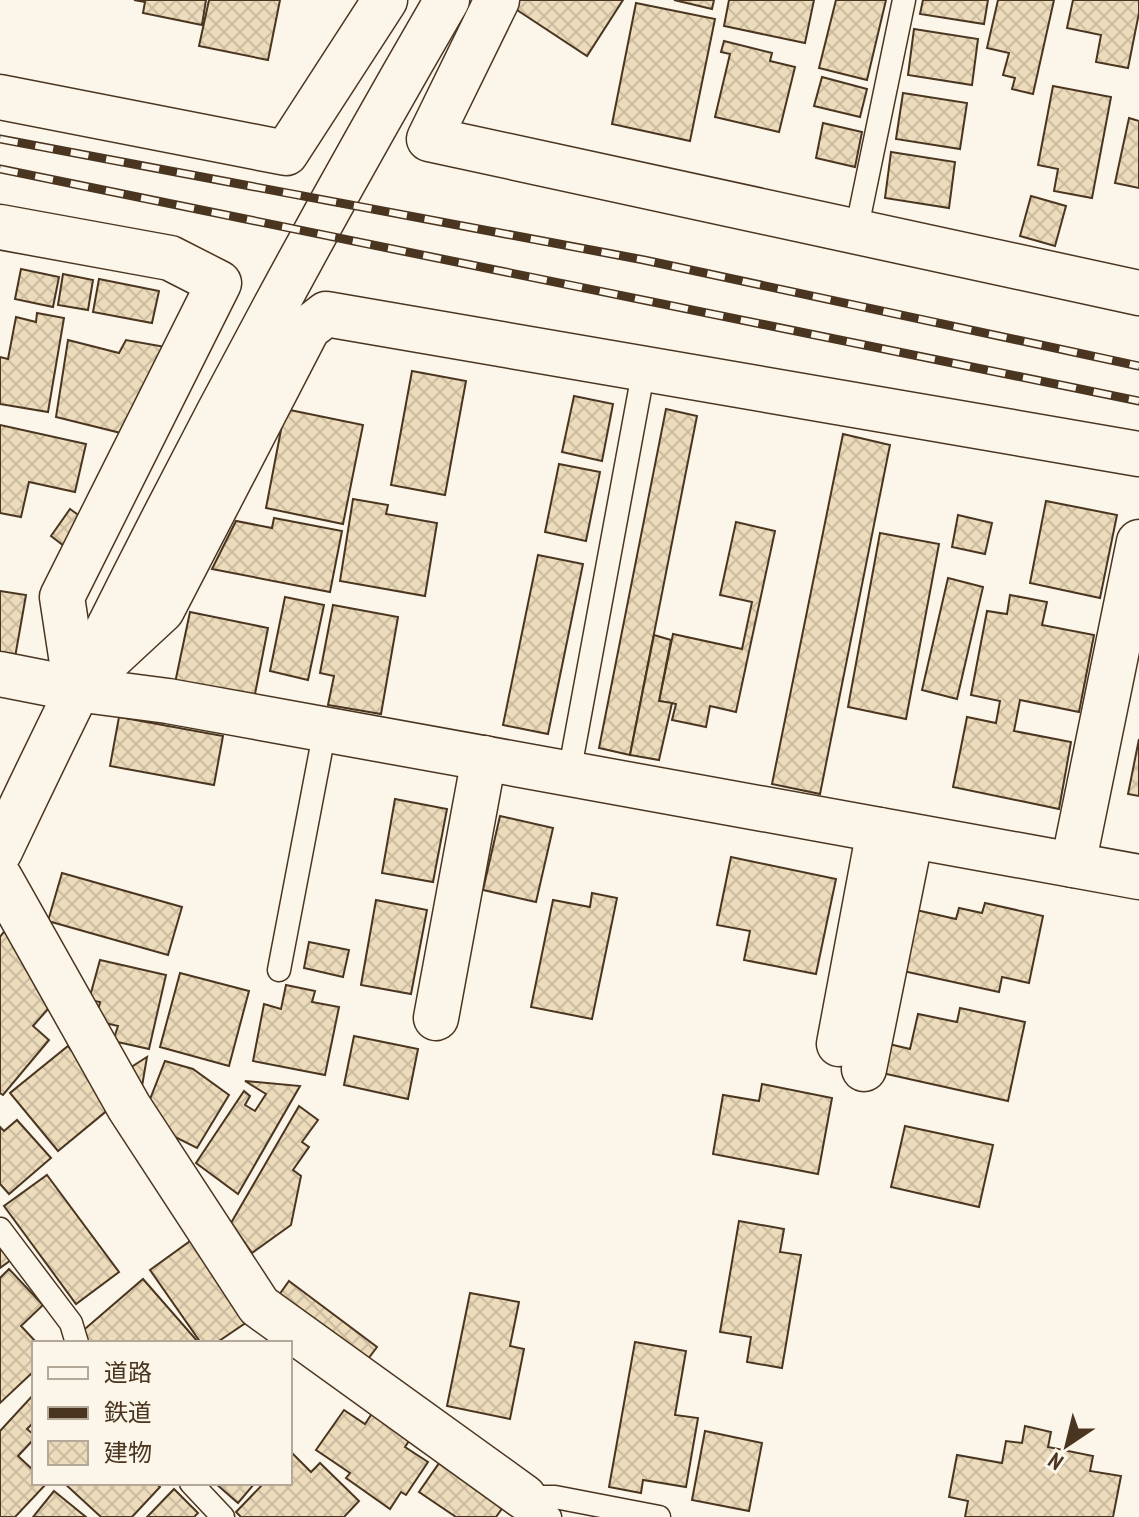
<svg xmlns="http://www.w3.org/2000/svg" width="1139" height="1517" viewBox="0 0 1139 1517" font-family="'PT Sans Narrow','Noto Sans JP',sans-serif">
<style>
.building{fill:url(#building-cross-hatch);stroke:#4a3520;stroke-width:2}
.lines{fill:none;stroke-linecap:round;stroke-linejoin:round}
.lane-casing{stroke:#4a3520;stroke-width:25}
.street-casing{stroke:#4a3520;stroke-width:47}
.secondary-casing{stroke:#4a3520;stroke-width:47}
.lane{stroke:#fbf6e9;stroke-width:22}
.street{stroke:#fbf6e9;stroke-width:44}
.secondary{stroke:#fbf6e9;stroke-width:44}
.rail-casing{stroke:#4a3520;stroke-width:9}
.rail{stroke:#fbf6e9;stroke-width:6;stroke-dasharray:18;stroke-linecap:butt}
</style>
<defs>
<pattern id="building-cross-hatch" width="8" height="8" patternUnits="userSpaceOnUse" patternTransform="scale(2)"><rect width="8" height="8" fill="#ecdcbc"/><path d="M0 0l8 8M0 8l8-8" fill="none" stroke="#ccbda1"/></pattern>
</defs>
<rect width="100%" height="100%" fill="#fbf6e9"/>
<g class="building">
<path d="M134,0H206L202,25L143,13L145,2Z"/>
<path d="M209,0H280L268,60L199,46Z"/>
<path d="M519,0H623L587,56L514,8Z"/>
<path d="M674,0H714L712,9Z"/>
<path d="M729,0H814L805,43L724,26Z"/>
<path d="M836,0H886L867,80L819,68Z"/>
<path d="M923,0H988L984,24L920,14Z"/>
<path d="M998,0H1054L1033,94L1012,89L1015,78L1003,75L1009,53L987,48Z"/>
<path d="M1073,0H1139V13L1128,68L1096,62L1101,35L1067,28Z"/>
<path d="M636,3L715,19L690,141L612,124Z"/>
<path d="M914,29L978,39L972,85L908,75Z"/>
<path d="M724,41L772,53L770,61L795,67L779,132L715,117L730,54L721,52Z"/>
<path d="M822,77L867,89L860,117L814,106Z"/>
<path d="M1053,86L1111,97L1092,198L1054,191L1058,169L1038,165Z"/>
<path d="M903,93L967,103L960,149L896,139Z"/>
<path d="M1129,118L1139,121V188L1115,183Z"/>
<path d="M823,123L862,132L855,167L816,158Z"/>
<path d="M891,152L955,162L949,208L885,198Z"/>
<path d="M1031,196L1066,206L1055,246L1020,236Z"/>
<path d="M21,269L59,277L53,307L15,299Z"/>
<path d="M63,274L93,280L88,310L58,305Z"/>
<path d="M99,279L159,291L152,323L93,312Z"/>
<path d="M37,313L64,318L48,412L0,404V357L8,359L16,317L36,322Z"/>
<path d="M68,340L119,353L126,340L171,348L125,434L56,417Z"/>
<path d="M412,371L466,381L445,495L391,485Z"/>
<path d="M574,396L613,404L602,461L562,452Z"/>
<path d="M285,409L363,425L343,524L266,508Z"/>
<path d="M666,409L697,416L630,755L599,748Z"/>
<path d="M0,425L86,444L75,492L29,482L21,517L0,513Z"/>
<path d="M843,434L890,445L820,794L772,784Z"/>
<path d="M559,464L600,472L586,541L545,532Z"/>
<path d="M353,499L388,505L386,514L437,523L425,596L340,581Z"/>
<path d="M1046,501L1117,515L1100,598L1030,583Z"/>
<path d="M70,509L91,524L72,552L51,536Z"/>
<path d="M958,515L992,523L985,554L952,547Z"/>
<path d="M274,518L342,531L330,592L212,569L236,521L272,528Z"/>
<path d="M736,522L775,531L736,712L710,706L706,727L672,720L676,704L659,701L673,634L742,649L752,602L720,595Z"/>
<path d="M880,533L939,544L906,719L848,707Z"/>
<path d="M538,555L583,564L548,734L503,725Z"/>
<path d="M948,578L983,587L957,699L922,690Z"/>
<path d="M0,591L26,595L14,663L0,660Z"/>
<path d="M1010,595L1047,602L1042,625L1094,635L1079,712L1020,700L1014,731L1071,742L1059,809L953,787L967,717L996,723L1000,701L971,695L987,611L1007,614Z"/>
<path d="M285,597L324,605L308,680L270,671Z"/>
<path d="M333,605L398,617L381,714L328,705L334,676L320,673Z"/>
<path d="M190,612L268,628L254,699L175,683Z"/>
<path d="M654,635L671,640L659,701L672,703L659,760L630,755Z"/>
<path d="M119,717L223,736L214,785L110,766Z"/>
<path d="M1139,739V796L1128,794Z"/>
<path d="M395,799L447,809L433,882L382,873Z"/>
<path d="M500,816L553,828L536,902L483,890Z"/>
<path d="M731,857L836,879L816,974L744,960L750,931L717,925Z"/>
<path d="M62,873L182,907L168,955L48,921Z"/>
<path d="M592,893L617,898L592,1019L531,1007L553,900L590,907Z"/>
<path d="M376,900L427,910L411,994L361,985Z"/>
<path d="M985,903L1043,916L1029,983L1002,977L999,992L903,971L916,910L956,919L959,908L982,913Z"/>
<path d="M10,924L48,1009L33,1026L49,1040L3,1095L0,1093V937Z"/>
<path d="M309,942L349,950L343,977L304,968Z"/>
<path d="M100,960L166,975L149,1049L113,1041L118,1026L96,1021L100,1002L89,1000Z"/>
<path d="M180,973L249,991L229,1066L160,1047Z"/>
<path d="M286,985L315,991L312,1002L339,1007L325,1075L253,1061L264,1004L281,1009Z"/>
<path d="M960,1008L1025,1022L1008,1101L882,1073L889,1044L910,1049L918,1014L957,1022Z"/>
<path d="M354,1036L418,1049L408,1099L344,1085Z"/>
<path d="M68,1046L115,1104L58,1151L10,1093Z"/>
<path d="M147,1057L141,1092L128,1069Z"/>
<path d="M165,1061L193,1069L229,1095L197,1148L161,1130L147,1107Z"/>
<path d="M245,1081L300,1086L238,1194L196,1163L244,1091L250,1096L245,1105L255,1111L266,1094Z"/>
<path d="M762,1084L832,1098L818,1174L713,1154L723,1095L759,1101Z"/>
<path d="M299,1106L318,1120L302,1142L309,1147L293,1170L301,1176L291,1225L252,1253L231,1223Z"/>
<path d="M17,1120L51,1158L9,1194L0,1184V1127L4,1131Z"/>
<path d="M905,1126L993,1145L979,1207L891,1187Z"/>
<path d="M47,1175L119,1272L76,1304L4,1206Z"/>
<path d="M739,1221L784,1229L780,1252L801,1255L782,1368L747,1362L751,1337L720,1332Z"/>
<path d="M193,1239L250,1320L216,1343H201L150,1270Z"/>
<path d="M0,1243L11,1260L0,1268Z"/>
<path d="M9,1269L43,1305L21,1326L37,1343H34V1371L0,1403V1278Z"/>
<path d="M143,1279L199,1343H87L79,1334Z"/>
<path d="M289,1281L377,1347L362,1367L274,1302Z"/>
<path d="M470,1293L519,1302L510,1346L524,1349L510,1419L447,1406Z"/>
<path d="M635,1342L686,1351L675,1415L698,1418L686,1487L643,1480L641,1493L609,1487Z"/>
<path d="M34,1394V1422L27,1429L34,1435V1439L18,1456L34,1471V1483H47L15,1517H0V1431Z"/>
<path d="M344,1410L365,1424L373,1412L411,1438L405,1447L428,1462L406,1495L401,1492L390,1509L346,1478L350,1473L316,1450Z"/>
<path d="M1025,1426L1051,1432L1048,1447L1093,1456L1090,1471L1121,1476L1113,1517H965L968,1501L949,1497L957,1455L1002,1463L1006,1441L1022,1443Z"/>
<path d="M705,1431L762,1443L749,1511L692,1500Z"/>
<path d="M293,1454L311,1472L320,1463L359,1501L344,1517H241L236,1512L264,1483H290V1457Z"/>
<path d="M444,1456L508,1500L496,1517H456L419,1492Z"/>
<path d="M64,1483H156L160,1487L132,1517H101Z"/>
<path d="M215,1483H255L238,1503Z"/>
<path d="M174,1489L198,1513L194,1517H147Z"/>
<path d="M54,1491L86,1517H33Z"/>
</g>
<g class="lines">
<g class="lane-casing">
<g id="lane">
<path d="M856,232L904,0"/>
<path d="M569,774L644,368"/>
<path d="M279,970L325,729"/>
<path d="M0,1229L71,1323L77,1343"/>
<path d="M191,1483L223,1517"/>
<path d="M550,1517L524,1497H555L659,1517"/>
</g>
</g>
<g class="street-casing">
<g id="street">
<path d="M497,0L429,139L1139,293"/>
<path d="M0,97L286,153L385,0"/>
<path d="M0,227L170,258L219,283L62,597L76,689"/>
<path d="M0,674L76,689L168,701L1139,877"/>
<path d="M81,685L162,610L308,328L326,314L1139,454"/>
<path d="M1073,865L1139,542"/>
<path d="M0,878L129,1107L259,1306L524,1497"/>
<path d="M436,1018L484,758"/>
<path d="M839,1044L879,830"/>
<path d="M864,1069L911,836"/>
</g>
</g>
<g class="secondary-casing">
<path id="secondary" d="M0,851C137,561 286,277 447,0"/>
</g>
<use href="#lane" class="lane"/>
<use href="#street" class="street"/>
<use href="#secondary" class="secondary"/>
<g class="rail-casing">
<g id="rail">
<path d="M0,139L644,260L1139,366"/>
<path d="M0,169L1139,401"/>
</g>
</g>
<use href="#rail" class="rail"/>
</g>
<rect x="32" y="1341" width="260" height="144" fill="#fbf6e9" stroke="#b4a999" stroke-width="2"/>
<rect x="48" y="1367" width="40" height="12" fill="#fbf6e9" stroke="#b4a999" stroke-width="2"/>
<text x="104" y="1381" font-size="24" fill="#4a3520">道路</text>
<rect x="48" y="1407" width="40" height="12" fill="#4a3520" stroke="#b4a999" stroke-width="2"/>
<text x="104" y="1421" font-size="24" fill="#4a3520">鉄道</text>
<rect x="48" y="1441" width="40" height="24" fill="url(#building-cross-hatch)" stroke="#b4a999" stroke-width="2"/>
<text x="104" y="1461" font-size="24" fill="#4a3520">建物</text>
<g transform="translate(1067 1445) rotate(215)" stroke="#fbf6e9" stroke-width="6" paint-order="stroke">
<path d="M0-6L14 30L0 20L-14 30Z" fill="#4a3520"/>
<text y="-12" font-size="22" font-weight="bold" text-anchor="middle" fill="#4a3520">N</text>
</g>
</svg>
